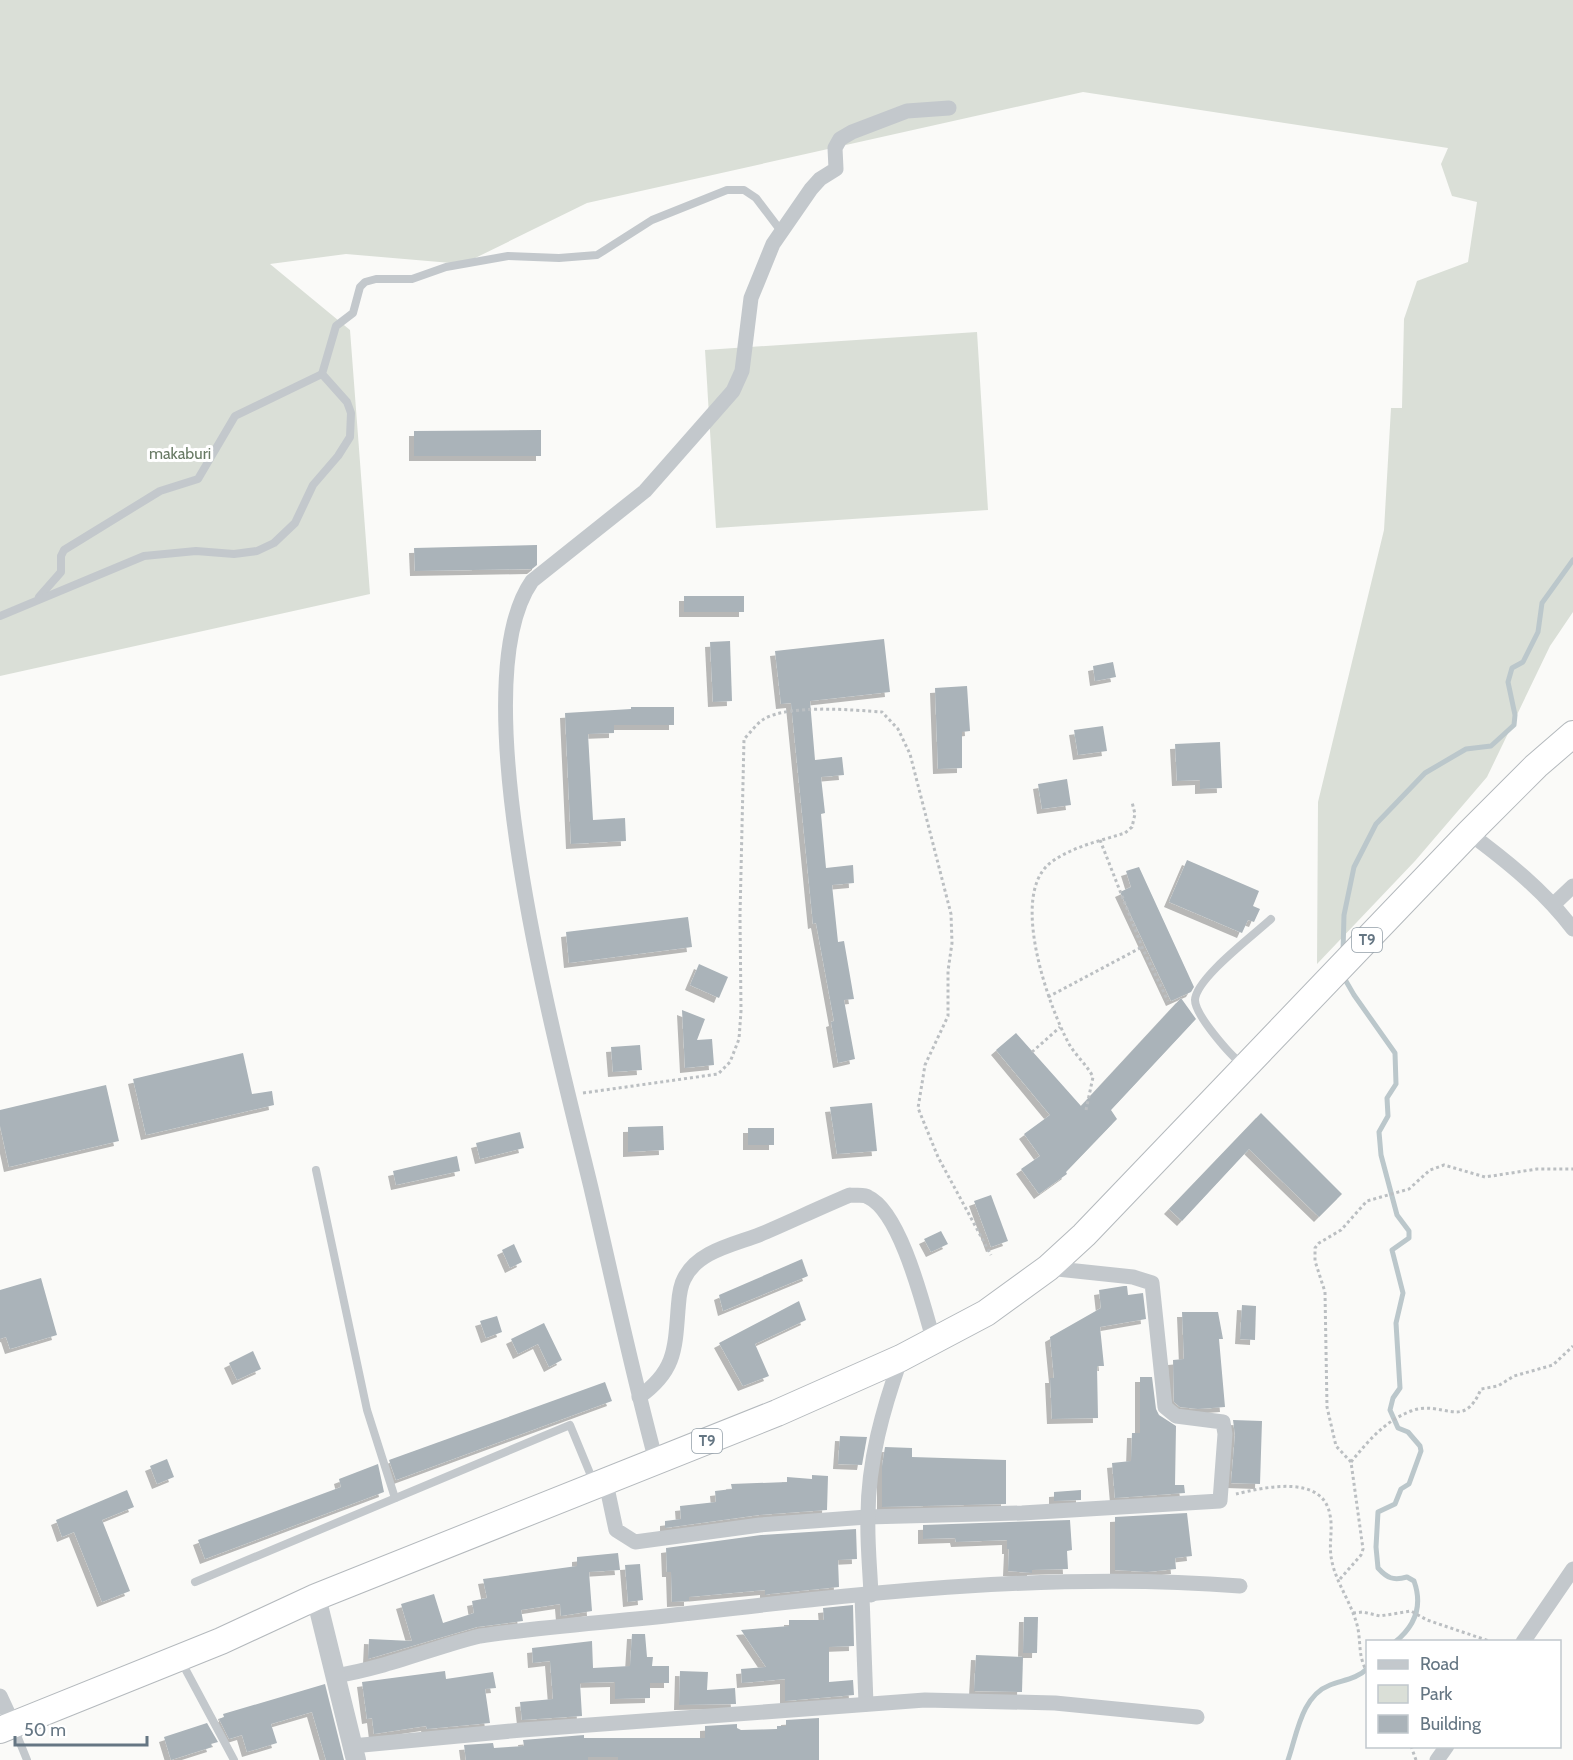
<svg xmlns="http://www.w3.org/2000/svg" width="1573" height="1760" viewBox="0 0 1573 1760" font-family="Cabin,sans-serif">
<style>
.green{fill:#dadfd7}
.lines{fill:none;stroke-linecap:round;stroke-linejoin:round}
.stream{stroke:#bbc7cb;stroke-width:5}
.building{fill:#aab3b9;filter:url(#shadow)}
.trunk-casing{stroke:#b4b9bd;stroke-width:28}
.path{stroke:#bbbfc2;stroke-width:3;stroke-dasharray:3 3;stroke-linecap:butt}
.service{stroke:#c3c8cc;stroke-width:8}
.minor{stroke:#c3c8cc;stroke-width:15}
.tertiary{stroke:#c3c8cc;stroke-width:20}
.trunk{stroke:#fff;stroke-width:26}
.labels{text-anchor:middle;stroke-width:6;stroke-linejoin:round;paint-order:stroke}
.shield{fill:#fff;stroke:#939fa8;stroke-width:1.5}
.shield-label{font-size:15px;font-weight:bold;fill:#657683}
.park-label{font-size:16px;fill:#687a64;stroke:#fff}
</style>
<defs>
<filter id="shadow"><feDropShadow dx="-5" dy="5" stdDeviation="0" flood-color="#0004"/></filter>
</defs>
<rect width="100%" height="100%" fill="#fafaf8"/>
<g class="green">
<path d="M0,0H1573V612L1550,646L1487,777L1415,861L1317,964L1318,802L1384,530L1391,408H1402L1404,319L1417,281L1468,262L1477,202L1452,196L1441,164L1448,148L1083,92L587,203L463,264L346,254L270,264L350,330L370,594L0,676Z"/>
<path d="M977,332L988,510L716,528L705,350Z"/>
</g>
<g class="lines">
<g class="stream">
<path d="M1343,952L1344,915L1354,867L1376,824L1425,773L1466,749L1491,746L1514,725L1515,715L1508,682L1512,668L1523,662L1538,632L1542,603L1573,560"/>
<path d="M1343,976L1354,995L1395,1053L1396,1084L1387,1098L1388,1116L1379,1132L1381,1155L1397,1215L1409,1231V1238L1392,1250L1403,1293L1396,1323L1400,1388L1393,1398L1390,1410L1398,1428L1408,1432L1420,1446L1421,1451L1409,1484L1401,1489L1395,1504L1378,1512L1376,1547L1378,1568C1387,1578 1393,1581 1407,1577L1414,1581C1423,1606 1415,1626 1395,1642"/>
<path d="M1288,1760C1297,1735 1301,1696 1330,1685C1343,1680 1357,1679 1368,1668"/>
</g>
</g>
<g class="building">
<path d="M541,430V456H414V431Z"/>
<path d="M537,545V565L532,569L415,571L414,548Z"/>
<rect x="684" y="596" width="60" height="16"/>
<path d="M884,639L890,692L810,701L815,760L842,757L844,775L821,777L825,813L821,814L826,868L853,865L854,883L832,885L838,942L844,941L854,999L844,1000L855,1059L838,1063L831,1022L834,1021L816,923L813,924L791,703L781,704L775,651Z"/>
<path d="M730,641L732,701L713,702L710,642Z"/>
<path d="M1113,662L1116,677L1095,681L1093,666Z"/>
<path d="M967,686L970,731L962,732V768L938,769L935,688Z"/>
<path d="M631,707H674V725H614V733L588,734L593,820L625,818L626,841L571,844L565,713L631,709Z"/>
<path d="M1103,726L1107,751L1078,755L1074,730Z"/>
<path d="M1220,742L1222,788L1200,789V780L1177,781L1175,744Z"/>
<path d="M1067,779L1071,805L1042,809L1038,784Z"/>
<path d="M1187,860L1259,891L1253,906L1260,909L1254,922L1248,920L1242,933L1169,902Z"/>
<path d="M1139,867L1194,987L1191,992L1171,1001L1120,892L1131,887L1126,871Z"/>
<path d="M688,917L692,947L569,963L566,932Z"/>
<path d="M699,964L728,977L719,998L690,985Z"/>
<path d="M1181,998L1196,1019L1111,1110L1117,1119L1066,1172L1067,1174L1039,1194L1021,1169L1040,1156L1024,1134L1050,1115L996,1050L1016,1033L1081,1106Z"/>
<path d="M682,1010L705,1019L697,1040L712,1039L714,1065L685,1068Z"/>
<path d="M640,1045L642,1070L613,1072L611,1047Z"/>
<path d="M243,1053L252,1094L272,1091L274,1105L146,1135L133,1079Z"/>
<path d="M106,1085L119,1141L9,1167L0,1126V1110Z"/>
<path d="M872,1103L877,1151L837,1154L830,1107Z"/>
<path d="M1261,1113L1342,1194L1319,1217L1249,1149L1182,1221L1169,1209Z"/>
<path d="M663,1126L664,1150L628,1152V1127Z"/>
<rect x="748" y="1128" width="26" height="17"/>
<path d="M520,1132L524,1148L480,1159L476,1143Z"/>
<path d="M457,1156L460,1171L396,1185L393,1171Z"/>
<path d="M991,1195L1008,1241L991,1247L974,1201Z"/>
<path d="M941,1231L948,1244L931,1252L924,1239Z"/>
<path d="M514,1244L522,1262L510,1268L502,1250Z"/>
<path d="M802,1259L808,1276L723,1311L719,1295Z"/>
<path d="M41,1278L57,1335L10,1349L6,1337L0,1339V1290Z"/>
<path d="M1124,1286H1127L1128,1295L1143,1293L1146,1319L1100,1327L1104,1366H1097L1098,1418L1052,1419L1050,1378H1054L1050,1337L1101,1308L1099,1290Z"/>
<path d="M799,1301L806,1320L755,1344L769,1376L743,1386L719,1343Z"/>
<path d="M1242,1305L1256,1306L1255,1340L1240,1339Z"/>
<path d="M1182,1312H1218L1223,1339H1219L1225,1407L1198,1409L1180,1407L1174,1402L1173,1360L1184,1359Z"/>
<path d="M497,1316L502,1332L486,1338L480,1321Z"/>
<path d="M544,1323L562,1360L549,1367L538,1344L518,1354L511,1339Z"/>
<path d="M253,1351L261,1369L237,1380L229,1363Z"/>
<path d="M1140,1377H1152L1156,1409L1159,1415L1176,1426L1175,1485H1184L1185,1493L1115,1498L1112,1463L1131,1461L1132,1433H1140Z"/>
<path d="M605,1382L612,1401L396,1480L389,1460Z"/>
<path d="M1233,1420L1262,1421L1260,1484L1231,1483L1235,1435Z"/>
<path d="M840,1436L867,1437L862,1465L838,1464Z"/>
<path d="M885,1447L912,1448V1457L1006,1460V1504L882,1507V1466Z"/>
<path d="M167,1459L174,1477L157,1484L150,1466Z"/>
<path d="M378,1464L384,1492L205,1559L198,1540L341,1487L339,1479Z"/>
<path d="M812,1475L828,1476L827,1510L759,1515L665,1528V1521L681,1519L680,1506L716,1502L715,1491L732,1489L731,1484L787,1482V1477L812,1479Z"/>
<path d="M127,1490L134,1507L102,1520L130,1591L102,1602L74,1532L62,1537L56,1520Z"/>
<path d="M1081,1490V1500L1054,1501V1492Z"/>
<path d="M1187,1513L1192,1556L1175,1558L1176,1569L1147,1572L1115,1570V1517Z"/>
<path d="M1070,1520L1072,1550L1067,1551L1068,1569L1032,1570V1573L1008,1571L1009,1549H1007V1540L956,1542L955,1538L923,1539V1525Z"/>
<path d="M856,1529L857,1559L838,1560L839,1587L770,1594L765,1595V1590L689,1597V1601L672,1602L671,1572H667L666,1548L761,1535Z"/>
<path d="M618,1553L620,1570L589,1572L592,1611L561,1616L560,1604L521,1610L523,1621L477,1627L368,1659L369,1639L412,1641L401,1604L434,1594L443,1623L474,1613L472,1601L487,1598L483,1579L577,1566V1557Z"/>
<path d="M640,1564L643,1600L628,1602L625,1565Z"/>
<path d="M853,1605L854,1646L829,1647V1682L853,1680L854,1695L785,1701V1679L742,1683L741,1669L766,1667L741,1630L789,1626V1620H824L823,1608Z"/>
<path d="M1024,1617H1038L1037,1653H1023Z"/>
<path d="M632,1634H645L647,1657H653L652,1666H669V1683H650V1698L615,1699V1682L580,1683L582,1716L522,1720L520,1702L553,1699L550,1661L533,1663L532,1648L592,1641L593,1668L630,1666Z"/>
<path d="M976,1655L1023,1657L1022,1692L974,1691Z"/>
<path d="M445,1671L446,1679L493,1672L496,1688L485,1689L490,1723L427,1729L426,1726L374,1734L372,1718L367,1719L362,1682Z"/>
<path d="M680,1671L708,1672L707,1690L735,1688L736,1704L679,1705Z"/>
<path d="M325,1684L344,1760H326L312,1712L271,1724L277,1743L247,1752L242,1735L229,1739L219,1719L224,1717L223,1714Z"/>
<path d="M819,1718V1760H618V1757H588V1760H466L464,1745L493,1743L494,1748L524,1746L523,1740L584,1735V1738H705V1726L737,1724V1728L741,1730L777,1729V1726H786V1720Z"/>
<path d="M207,1723L218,1742L211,1744L212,1747L171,1760L164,1737Z"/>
</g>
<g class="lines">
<g class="trunk-casing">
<path id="trunk" d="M0,1730L221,1641L316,1597L777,1413L901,1358L986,1313L1048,1268L1084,1235L1469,833L1536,766L1573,734"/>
</g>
<g class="path">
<path d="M1100,840L1142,947L1168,1001"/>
<path d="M1048,997L1142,947"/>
<path d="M1032,1052L1060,1027"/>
<path d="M583,1093L718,1074L730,1062L739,1039L741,1011L740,916L744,739C750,733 757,723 764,719C790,704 853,710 882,712L898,729L910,754L951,914L952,943L948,971V1016L925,1065L918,1108L938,1157L991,1255"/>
<path d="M1086,1110L1093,1077C1087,1065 1076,1056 1069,1044C1048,1005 1010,897 1049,864C1070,847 1100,841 1125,833L1132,827L1135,814L1132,802"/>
<path d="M1351,1462C1368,1441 1385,1421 1411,1411C1443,1399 1463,1432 1481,1389L1498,1386L1514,1376L1553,1365L1573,1346"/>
<path d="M1236,1494C1265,1487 1323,1474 1330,1515C1333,1529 1329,1542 1331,1556C1334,1581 1353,1604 1358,1629C1361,1645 1358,1658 1368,1673"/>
<path d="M1340,1579L1361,1555L1363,1549L1351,1462L1336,1446L1327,1407L1325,1292L1315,1261V1248L1319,1243L1341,1230L1367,1201L1409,1189L1430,1170L1444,1165L1485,1177L1537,1169H1573"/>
<path d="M1353,1613L1363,1612L1380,1616L1411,1611L1427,1620L1492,1642"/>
<path d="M1411,1746L1416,1760"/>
</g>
<g class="service">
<path d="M39,597L61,572V556L64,550L160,491L198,479L235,416L322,374"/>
<path d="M0,616L144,556L196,551L234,554L257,551L274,543L295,523L313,485L338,456L350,437L351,413L347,402L322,374L336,326L353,313L360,287L365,282L376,279H412L446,267L508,256L559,258L597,255L652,220L727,190H744L756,198L781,231"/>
<path d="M1242,1064C1230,1055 1195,1015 1195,1000C1196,978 1254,935 1271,919"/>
<path d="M316,1170L367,1410L395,1498"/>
<path d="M195,1582L570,1425L594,1483"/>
<path d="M181,1661L234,1760"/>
<path d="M14,1728L27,1760"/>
</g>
<g class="minor">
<path d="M1469,833C1508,862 1544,891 1573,929"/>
<path d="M1554,904L1573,886"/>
<path d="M639,1397C674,1372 675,1352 678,1310C679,1300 679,1288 684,1279C698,1249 739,1244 766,1232C794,1220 821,1207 850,1195C855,1196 864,1194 868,1197C901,1212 924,1308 934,1342"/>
<path d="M656,1461C632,1372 613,1282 592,1192C562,1065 457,688 532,581L645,491L733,391L742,371L751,298L773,244L811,189L820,179L836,169L835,148L840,139L852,132L907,111L949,108"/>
<path d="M606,1483L616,1530L635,1542L760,1525L867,1517L1022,1513L1220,1501L1225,1434L1223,1422L1176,1416L1165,1407L1152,1283L1133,1277L1048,1268"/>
<path d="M871,1595C870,1569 867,1542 868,1516C868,1461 883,1409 901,1358"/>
<path d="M862,1596L866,1704"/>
<path d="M1523,1642L1573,1569"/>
<path d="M335,1676C386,1668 431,1648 480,1636C547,1626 615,1622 683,1614C866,1593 1055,1571 1240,1586"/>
<path d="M0,1696L13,1724"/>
<path d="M352,1746L522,1730L925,1700L1055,1703L1197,1717"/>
<path d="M1437,1760L1447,1746"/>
</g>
<path class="tertiary" d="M316,1597L356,1760"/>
<use href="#trunk" class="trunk"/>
</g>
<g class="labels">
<g class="shield">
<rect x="1352" y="928" width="30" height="24" rx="4.5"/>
<rect x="692" y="1429" width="30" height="24" rx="4.5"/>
</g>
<g class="shield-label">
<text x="1367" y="945">T9</text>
<text x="707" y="1446">T9</text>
</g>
<g class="park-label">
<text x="180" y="459">makaburi</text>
</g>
</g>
<rect x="1366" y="1640" width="195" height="108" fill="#ffffff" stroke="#c1c8cd" stroke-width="1.5"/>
<rect x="1378" y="1660" width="30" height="9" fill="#c3c8cc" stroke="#c1c8cd" stroke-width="1.5"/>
<text x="1420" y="1670" font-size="18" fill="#657683">Road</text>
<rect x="1378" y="1685" width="30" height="18" fill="#dadfd7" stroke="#c1c8cd" stroke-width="1.5"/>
<text x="1420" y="1700" font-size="18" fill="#657683">Park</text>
<rect x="1378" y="1715" width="30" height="18" fill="#aab3b9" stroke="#c1c8cd" stroke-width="1.5"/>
<text x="1420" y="1730" font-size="18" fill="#657683">Building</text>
<path d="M15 1736v9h132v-9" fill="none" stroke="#657683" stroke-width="3"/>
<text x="24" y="1736" font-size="18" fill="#657683" stroke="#ffffff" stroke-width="4.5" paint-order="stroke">50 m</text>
</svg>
